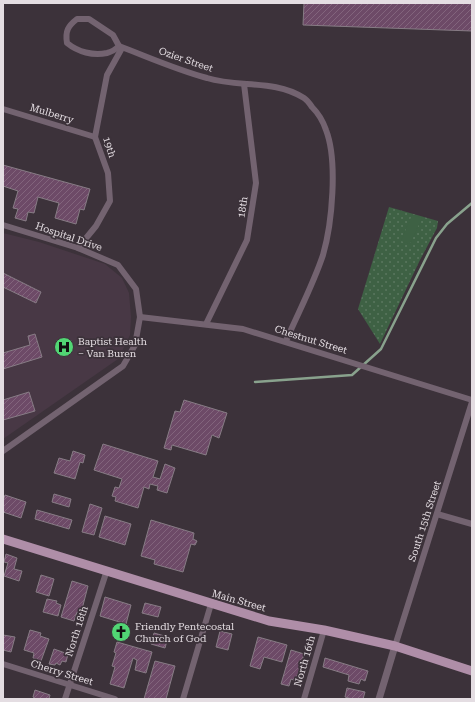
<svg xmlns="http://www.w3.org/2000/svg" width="475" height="702" viewBox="0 0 475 702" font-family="'Roboto Serif',serif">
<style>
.built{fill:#483845}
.park{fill:url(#park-dots)}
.pitch{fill:#3e6144}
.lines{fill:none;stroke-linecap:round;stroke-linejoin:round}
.stream{stroke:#89a28d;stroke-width:2.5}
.building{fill:url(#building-hatch);stroke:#877c85}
.minor{stroke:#736370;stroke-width:6}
.tertiary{stroke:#736370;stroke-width:7}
.primary{stroke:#af8ea8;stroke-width:9}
.labels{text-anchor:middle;stroke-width:3.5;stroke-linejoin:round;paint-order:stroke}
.street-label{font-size:10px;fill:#e4dde2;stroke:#3c323a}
.poi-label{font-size:10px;fill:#e4dde2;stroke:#3c323a;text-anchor:start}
</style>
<defs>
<pattern id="park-dots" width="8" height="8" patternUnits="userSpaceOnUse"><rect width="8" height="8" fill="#3e6144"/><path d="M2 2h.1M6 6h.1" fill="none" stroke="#5a775f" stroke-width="1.8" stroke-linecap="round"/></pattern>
<pattern id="building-hatch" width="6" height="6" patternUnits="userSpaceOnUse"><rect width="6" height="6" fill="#6d4a67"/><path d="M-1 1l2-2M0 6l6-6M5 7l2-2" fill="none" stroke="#82647c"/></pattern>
</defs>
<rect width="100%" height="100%" fill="#3c323a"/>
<path class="built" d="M3,233L39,242L105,264L122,278L129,293L131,317L130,335L118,359L3,439Z"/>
<path class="park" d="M389,207L438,221L437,228L420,260L380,344L358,309Z"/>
<path class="pitch" d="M412,215L422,218L410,244L401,241Z"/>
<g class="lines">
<path class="stream" d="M255,382L352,375L381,349L436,238L447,224L472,203"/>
</g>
<g class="building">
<path d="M304,3H472V31L303,25Z"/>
<path d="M3,165L90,189L84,210L80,209L76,224L55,218L59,203L38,197L34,213L28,212L26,221L15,218L18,209L13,208L18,191L3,186Z"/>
<path d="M3,273L41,292L36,303L3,287Z"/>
<path d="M35,334L42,357L3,369V353L30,345L28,336Z"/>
<path d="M29,392L35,411L3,420V400Z"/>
<path d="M184,400L227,413L219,438L212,435L206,455L172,445L171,450L164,448L175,411L180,412Z"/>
<path d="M103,444L158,461L153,477L160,479L165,464L175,468L167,493L157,490L158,486L150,484L149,489L144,487L138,508L115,501L116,497L112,496L115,487L119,488L122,479L94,470Z"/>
<path d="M73,451L85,455L83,463L80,462L75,479L54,473L59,458L70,461Z"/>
<path d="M54,494L71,499L69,507L52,502Z"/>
<path d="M5,495L26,502L21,518L3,512V501Z"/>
<path d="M90,504L102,508L94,535L82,532Z"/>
<path d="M37,510L72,520L69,529L35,519Z"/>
<path d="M105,516L131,524L125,545L99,537Z"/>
<path d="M151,520L194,533L193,539L197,541L195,545L191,544L183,572L154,564L155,560L141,556Z"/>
<path d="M6,554L17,558L14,569L22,571L19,581L4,576L8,563L4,562Z"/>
<path d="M41,575L54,579L49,596L36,592Z"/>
<path d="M72,581L88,586L81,613L77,612L74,621L61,617Z"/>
<path d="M105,597L131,605L126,624L100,616Z"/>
<path d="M47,599L57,601L56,603L61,605L58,616L43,612Z"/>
<path d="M145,603L161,607L158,617L142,613Z"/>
<path d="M30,630L41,633L40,636L49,639L41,661L33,658L34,653L24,650Z"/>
<path d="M220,631L232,634L228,650L216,647Z"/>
<path d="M154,633L168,637L165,648L151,644Z"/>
<path d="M3,635L15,637L11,652L3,650Z"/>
<path d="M258,637L287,645L282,662L264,657L260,669L250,666Z"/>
<path d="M117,642L152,652L146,673L135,670L137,660L133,658L124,688L110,684L115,667L112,666L116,653L114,652Z"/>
<path d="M54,649L68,654L66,662L62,661L60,665L56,663L55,665L49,664Z"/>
<path d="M291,650L304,654L296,681L291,679L289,686L281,684Z"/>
<path d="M325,658L368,671L365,681L361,679L359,684L348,681L349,675L323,667Z"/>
<path d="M155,661L175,666L166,699H144Z"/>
<path d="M347,688L365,692L363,699H352L345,697Z"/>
<path d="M35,690L50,695L49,699H36L33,697Z"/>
</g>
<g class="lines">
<g class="minor">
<path d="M77,19H89L113,35L119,46C116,49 111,52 107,53C93,56 78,52 67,43C65,31 68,26 77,19Z"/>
<path d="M119,46C148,57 177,70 207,78C239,88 274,79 304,98C307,100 310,104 312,107C318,113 323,121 326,130C338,161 332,224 323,255C313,285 298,313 286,341"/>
<path d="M3,109L95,137"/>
<path d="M3,225L78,248L118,265L136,289L140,317L135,345L123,366L3,451"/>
<path d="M78,248L96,226L110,201L108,173L95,137L107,75L122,48"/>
<path d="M140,317L243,329L472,400"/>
<path d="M206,324L247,240L256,183L244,84"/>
<path d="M437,514L472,524"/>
<path d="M395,646L472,402"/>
<path d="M3,664L115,699"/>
<path d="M65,699L107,570"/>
<path d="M183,699L211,604"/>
<path d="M304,699L324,630"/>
</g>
<path class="tertiary" d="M379,699L395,646"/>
<path class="primary" d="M3,539L269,621L324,630L395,646L472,671"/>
</g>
<defs>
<g id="hospital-disc" transform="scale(1)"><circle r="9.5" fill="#51d674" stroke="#3c323a"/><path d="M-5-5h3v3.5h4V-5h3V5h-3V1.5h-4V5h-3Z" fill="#111"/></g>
<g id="church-disc" transform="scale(1)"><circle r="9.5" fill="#51d674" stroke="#3c323a"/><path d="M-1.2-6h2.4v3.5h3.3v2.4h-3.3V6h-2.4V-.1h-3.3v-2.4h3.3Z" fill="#111"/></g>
</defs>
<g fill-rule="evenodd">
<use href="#hospital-disc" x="64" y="347"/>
<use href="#church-disc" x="121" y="632"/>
</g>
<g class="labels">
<g class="street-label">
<text transform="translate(186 59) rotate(19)" y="4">Ozier Street</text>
<text transform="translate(52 113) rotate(17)" y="4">Mulberry</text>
<text transform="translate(110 147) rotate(72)" y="4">19th</text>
<text transform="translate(242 207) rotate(-81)" y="4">18th</text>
<text transform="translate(69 236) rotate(19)" y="4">Hospital Drive</text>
<text transform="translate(311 339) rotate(17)" y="4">Chestnut Street</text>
<text transform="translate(424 521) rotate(-72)" y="4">South 15th Street</text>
<text transform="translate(239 600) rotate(16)" y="4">Main Street</text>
<text transform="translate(76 631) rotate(-72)" y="4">North 18th</text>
<text transform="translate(304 661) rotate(-74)" y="4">North 16th</text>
<text transform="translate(62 672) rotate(17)" y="4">Cherry Street</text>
</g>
<g class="poi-label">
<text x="78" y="345">Baptist Health<tspan x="78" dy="12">– Van Buren</tspan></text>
<text x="135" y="630">Friendly Pentecostal<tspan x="135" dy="12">Church of God</tspan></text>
</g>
</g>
<rect width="475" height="702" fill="none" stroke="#e4dde2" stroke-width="8"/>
</svg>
